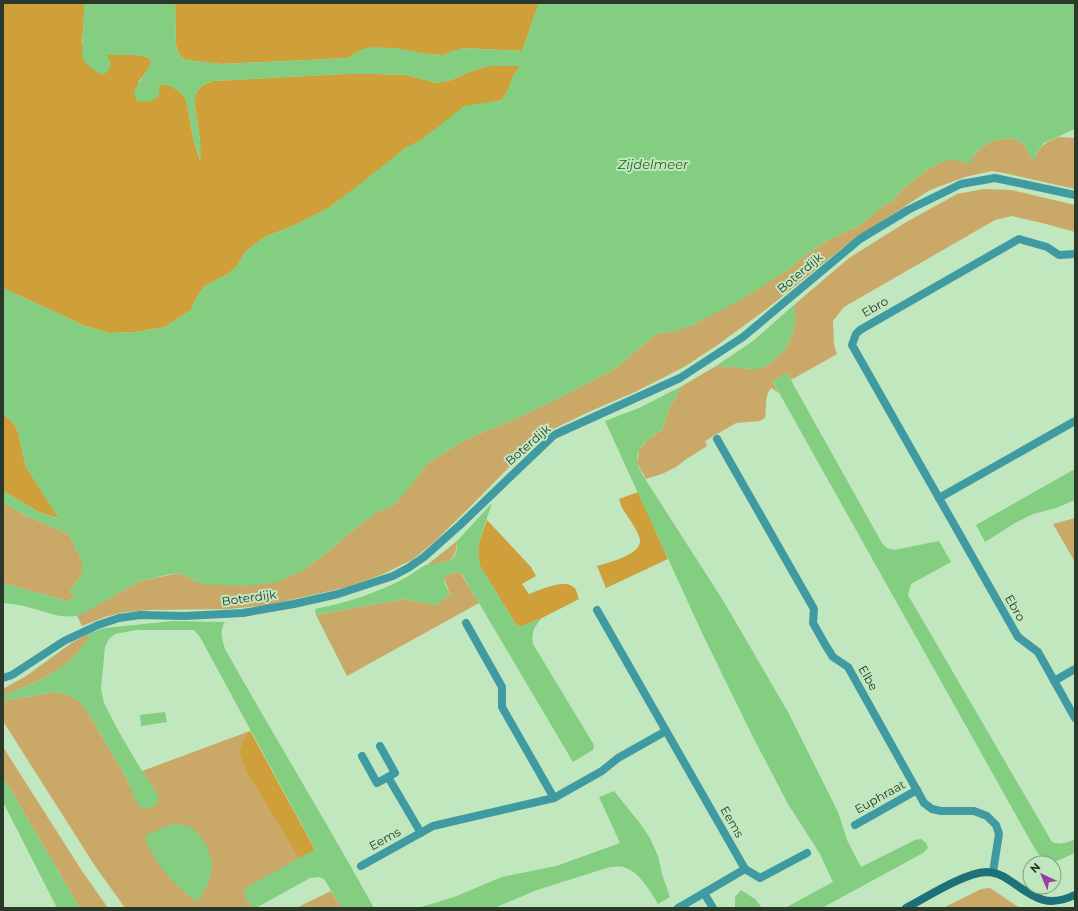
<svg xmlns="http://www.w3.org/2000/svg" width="1078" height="911" viewBox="0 0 1078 911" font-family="Montserrat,sans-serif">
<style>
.green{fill:#caa968}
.forest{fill:#cfa039}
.water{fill:#84ce81}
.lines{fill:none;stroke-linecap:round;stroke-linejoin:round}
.street{stroke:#409aa2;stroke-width:8}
.secondary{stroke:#1d7178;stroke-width:8}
.labels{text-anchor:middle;stroke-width:4;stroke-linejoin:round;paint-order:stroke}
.street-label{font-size:12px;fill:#2a3929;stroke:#c1e7be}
.water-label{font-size:13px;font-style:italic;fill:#1d661f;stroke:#c1e7be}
</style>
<rect width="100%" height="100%" fill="#c1e7be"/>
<g class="green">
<path d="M1059,137L1075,138V189L1004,173L992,171L965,177L930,190L850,242L764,311L716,346L684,367L635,392L591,411L553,429L520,456L468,509L433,543L412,560L381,575L347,587L269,605L229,609L152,610L125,612L105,617L82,626L77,616L140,581L179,573L202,584H216L302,571L329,551L354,529L376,513L394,505L428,463L445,452L467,439L524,415L561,397L616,368L651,338L659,333L675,331L693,325L716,312L788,270L805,255L828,240L859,226L884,205L893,201L902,189L931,167L950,159L971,163V158L981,148L994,140L1013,138L1024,144L1034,161C1039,146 1044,143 1059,137Z"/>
<path d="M983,189L1012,190L1075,205V232L1046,224L1012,216L995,220L844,307L833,321L834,345L837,354L791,380L787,373L773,382L779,394L772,388C764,393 767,409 765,418L760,421L736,423L705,441L707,446L685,460L676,467L662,474L646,479L637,463L639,450L648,439L662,430L669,409L682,386L716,366L735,367L750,369L786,349L795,326V304L849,258L903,224L957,194Z"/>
<path d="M3,502L24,515L69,534L82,561V574L70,591L75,598L67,601L3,583Z"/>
<path d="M1075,518V562L1053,524Z"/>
<path d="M457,541C456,564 446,562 427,565Z"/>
<path d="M460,572L479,603L347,676L316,615L404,599L436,605L450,594L444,579C447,573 453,573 460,572Z"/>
<path d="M90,633C80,658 56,673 31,684C21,689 12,691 3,697V689L26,676L73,642Z"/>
<path d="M54,692L67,695L79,701L90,716L126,777L130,787L147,779L142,771L250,731L315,850L256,908H125L93,863L3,721V701Z"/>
<path d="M3,747L82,871L108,908H80L3,777Z"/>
<path d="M990,888L1020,908H943L981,889Z"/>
<path d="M331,891L342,908H296Z"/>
</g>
<g class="forest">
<path d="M3,3H84V19L82,43L107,55H136L148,57L152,63L148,70L138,82L158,88L162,84L171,86L180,92L186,99L194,142L200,160V139L194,101L197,91L203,85L213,81L345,74H379L407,75L437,83L451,80L474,70L489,66H520L513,77L509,88L502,100L491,102L421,140L327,209L295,225L265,237L255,244L246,251L237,266L228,274L205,286L199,293L191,310L165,327L135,332L109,333L85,326L3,288Z"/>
<path d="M175,3H539L522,51L463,48L443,55L361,50L348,58L221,64L186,60L180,56L176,45Z"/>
<path d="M3,413L15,425L18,432L26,467L60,519L39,512L3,491Z"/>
<path d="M638,492L668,559L606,588L597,566C609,562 641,555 640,540C639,534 635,528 632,523C627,515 621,508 619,499Z"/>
<path d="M487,520L531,567L536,576L522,584L529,594C540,590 568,576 576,590C577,593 578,597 579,599L542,618L520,627L515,623L480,566L478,554L480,539Z"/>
<path d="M250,731L315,850L299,858L246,770L239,752L242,744Z"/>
</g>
<g class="water">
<path d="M84,3H175L176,45L180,56L186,60L221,64L348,58L361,50L371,47L395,48L428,54L442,55L463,48L522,51L539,3H1075V129L1044,143L1037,152L1034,162L1024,144L1013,138L994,140L981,148L971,158L972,164L950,159L931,167L902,189L893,201L884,205L859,226L828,240L805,255L788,270L741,300L693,325L675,331L659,333L651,338L616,368L561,397L524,415L467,439L445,452L428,463L409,488L394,505L376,513L354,529L329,551L302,571L274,583L242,586L202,584L179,573L166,575L140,581L80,615C62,620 48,612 31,608C22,605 12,604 3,603V583L67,601L75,598L70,591L82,574V561L69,534L24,515L3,502V491L39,512L59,519L26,467L18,432L15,425L3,413V288L85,326L109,333L135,332L165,327L191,310L199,293L205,286L228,274L237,266L246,251L255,244L265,237L295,225L327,209L364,181L406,147L421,140L464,106L502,100L509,88L512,77L520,66H489L474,70L451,80L437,83L407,75L379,74H345L213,81L203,85L197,91L194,101L200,139L201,161L194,142L186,99L180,92L171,86L162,84L158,88L160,94C155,102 146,102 137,101L134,92C139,81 146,73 151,63L148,57L136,55H107L111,64L108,71L103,75C93,70 87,66 82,57Z"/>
<path d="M795,304V326L786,349L768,365L760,369H750L735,367L716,366L753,341Z"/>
<path d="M787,373L882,543L887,548L894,550L939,541L951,562L911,584L908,595L1052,842C1060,845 1067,843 1075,839V853L1052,863L1040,856L1035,849L773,382L776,378Z"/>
<path d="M682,386L669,409L662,430C650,437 636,446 637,462C637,466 641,470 642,474L724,602L788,712L838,812L847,840L861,867L915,840L921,839L926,843L928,848L923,853L822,908H785L833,882L820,854L788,804L751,733L703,635L605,421L639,408Z"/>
<path d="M1075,469V500L1056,508L1033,514L1015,523L985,542L976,525Z"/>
<path d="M492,503L480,539L478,554L480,566L515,623L520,627L542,618C534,627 531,633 533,644L594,745L593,750L573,762L463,576L460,572C453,573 447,573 444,579L445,584L450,594L436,605L404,599L316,615L315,609C346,603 377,593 405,578C412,574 419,568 426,565C435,562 445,565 453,558C457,554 457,547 457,541Z"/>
<path d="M173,621L225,622C219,632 222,639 225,649C274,736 326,821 374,908H342L324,879L319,877L310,878L256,908C247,903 244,900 244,889L315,849L200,637L194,630H137L115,634L109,639L105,647L101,689L104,703L119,732L142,771L154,788L158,796L157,803C152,808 148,809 141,808L136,801L126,777L90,716L79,701L67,695L54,692L3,701V697C12,691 21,689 31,684C56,673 79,658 90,633L104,628Z"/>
<path d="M165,712L167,722L141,726L140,715Z"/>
<path d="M3,777L80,908H57L3,802Z"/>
<path d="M614,791L639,822L650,838L658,856L662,874L670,897L658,904C651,892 638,870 623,867C619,866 615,867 610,867L537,890L494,908H418L454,897L502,877L556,866L620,843L599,797Z"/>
<path d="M175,824L184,825L194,829L205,842L212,861L211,873L207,886L198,902C176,888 152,862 145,836L164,827Z"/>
<path d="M741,890L755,899L762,908H735V897Z"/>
</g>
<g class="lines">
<g class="street">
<path d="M1075,254L1059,255L1047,247L1019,239L860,330L856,334L852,345L1018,637L1038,652L1075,718"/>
<path d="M717,439L814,609L813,623L826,646L833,657L848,667L924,803L932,809L941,811H974L987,816L996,825L999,834L993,872"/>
<path d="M939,498L1075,421"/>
<path d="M597,610L745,869L704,893L713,908"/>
<path d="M466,623L502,687V707L554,798"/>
<path d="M3,678L12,675L64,641L98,625L119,618L140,615L185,616L243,613L294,604L338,594L393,576L408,568L424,557L460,525L554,435L680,378L743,337L860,239L908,210L961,184L995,178L1075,195"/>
<path d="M1054,681L1075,669"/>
<path d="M380,746L395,773L388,777L421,833"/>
<path d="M362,756L377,783L388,777"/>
<path d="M855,825L917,790"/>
<path d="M361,866L433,826L554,798L602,771L618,758L666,731"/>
<path d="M745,869L760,878L807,853"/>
<path d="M678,908L704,893"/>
</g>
<path class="secondary" d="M906,908C927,897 964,873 986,872C995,872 1002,875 1009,880C1033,896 1045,909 1075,895"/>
</g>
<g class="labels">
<g class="street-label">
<text transform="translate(800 273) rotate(-40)" y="4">Boterdijk</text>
<text transform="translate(875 307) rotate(-30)" y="4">Ebro</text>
<text transform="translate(528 445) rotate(-41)" y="4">Boterdijk</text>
<text transform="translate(249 598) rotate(-8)" y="4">Boterdijk</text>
<text transform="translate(1015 608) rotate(60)" y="4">Ebro</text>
<text transform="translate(868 678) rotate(60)" y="4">Elbe</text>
<text transform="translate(880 797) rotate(-29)" y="4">Euphraat</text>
<text transform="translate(732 822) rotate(60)" y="4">Eems</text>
<text transform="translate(385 839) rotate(-29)" y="4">Eems</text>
</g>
<g class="water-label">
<text x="653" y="169">Zijdelmeer</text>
</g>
</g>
<rect width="1078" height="911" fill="none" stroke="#2a3929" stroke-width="8"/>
<g transform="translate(1042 875) rotate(316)"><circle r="19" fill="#c1e7be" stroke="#85a182"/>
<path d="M0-3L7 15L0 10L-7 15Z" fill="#9b3da6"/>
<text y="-6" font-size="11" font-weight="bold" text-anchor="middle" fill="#2a3929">N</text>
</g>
</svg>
